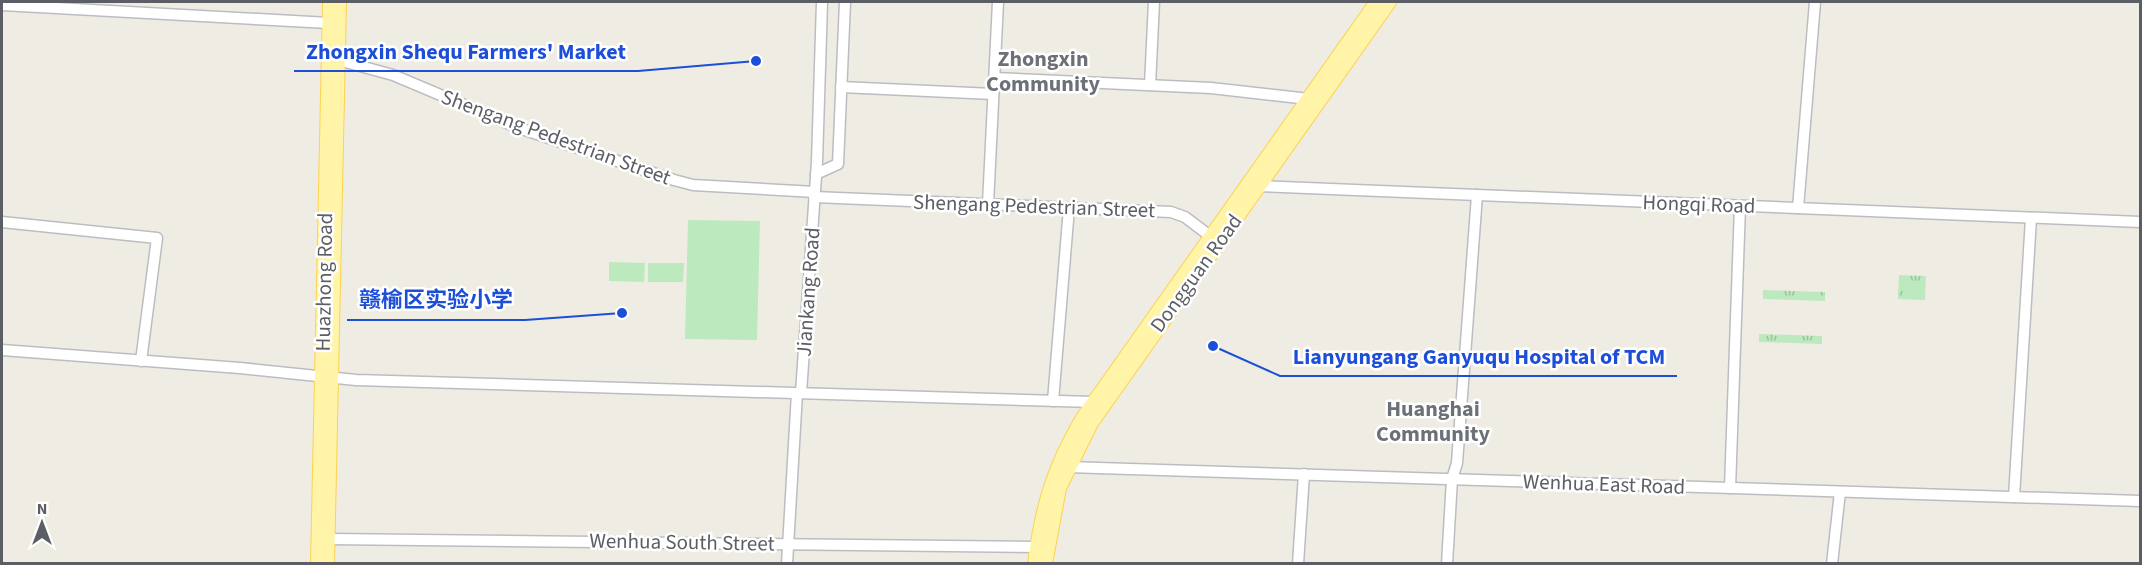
<svg xmlns="http://www.w3.org/2000/svg" width="2142" height="565" viewBox="0 0 2142 565" font-family="'Source Sans 3','Noto Sans SC',sans-serif">
<style>
.grass{fill:url(#grass-tufts)}
.pitch{fill:#bde9be}
.lines{fill:none;stroke-linecap:round;stroke-linejoin:round}
.minor-casing{stroke:#bbbdc3;stroke-width:13}
.major-casing{stroke:#fed24d;stroke-width:16}
.minor{stroke:#fff;stroke-width:10}
.major{stroke:#fff4a8;stroke-width:14}
.labels{text-anchor:middle;stroke-width:5;stroke-linejoin:round;paint-order:stroke}
.street-label{font-size:21px;fill:#5b5f65;stroke:#fff}
.neighbourhood-label{font-size:22px;font-weight:bold;fill:#6c7177;stroke:#fff}
.leader{fill:none;stroke:#1d4ed8;stroke-width:2}
.callout-dot{fill:#1d4ed8;stroke:#fff;stroke-width:2}
.callout-label{font-size:22px;text-anchor:middle;font-weight:bold;fill:#1d4ed8;stroke:#fff;stroke-width:5;stroke-linejoin:round;paint-order:stroke}
</style>
<defs>
<pattern id="grass-tufts" width="24" height="20" patternUnits="userSpaceOnUse" patternTransform="scale(1.5)"><rect width="24" height="20" fill="#bde9be"/><path d="M3 7l-1-3M5 7V3M7 7l1-3M15 17l-1-3M17 17v-4M19 17l1-3" fill="none" stroke="#9dc09e"/></pattern>
</defs>
<rect width="100%" height="100%" fill="#efede3"/>
<g class="grass">
<path d="M1899,275L1926,276L1925,300L1898,299Z"/>
<path d="M1763,290L1825,292V301L1763,299Z"/>
<path d="M1759,334L1822,336V344L1759,342Z"/>
</g>
<g class="pitch">
<path d="M688,220L760,221L757,340L685,339Z"/>
<path d="M609,262L645,263L644,282L609,281Z"/>
<path d="M648,263H684L683,282H648Z"/>
</g>
<g class="lines">
<g class="minor-casing">
<g id="minor">
<path d="M2,5L329,23"/>
<path d="M338,60L393,75L519,128L674,180L693,185L815,192"/>
<path d="M994,78L1211,88L1309,99"/>
<path d="M1150,85L1154,2"/>
<path d="M841,87L993,94"/>
<path d="M816,174L838,164L845,2"/>
<path d="M1258,186L2140,222"/>
<path d="M814,197L1171,212L1185,217L1210,236"/>
<path d="M988,204L998,2"/>
<path d="M1798,208L1815,2"/>
<path d="M2,222L157,238L141,361"/>
<path d="M2,350L240,368L356,380L1093,402"/>
<path d="M801,393L817,162L822,2"/>
<path d="M1053,401L1069,208"/>
<path d="M1067,467L2140,501"/>
<path d="M1730,488L1740,206"/>
<path d="M2014,497L2031,218"/>
<path d="M328,539L1037,547"/>
<path d="M787,564L797,393"/>
<path d="M1298,564L1304,474"/>
<path d="M1447,564L1452,479L1457,463L1477,195"/>
<path d="M1832,564L1840,492"/>
</g>
</g>
<g class="major-casing">
<g id="major">
<path d="M318,564L330,2"/>
<path d="M327,564L339,2"/>
<path d="M1035,564C1042,507 1054,467 1083,418L1377,2"/>
<path d="M1045,564L1059,488L1091,423L1389,2"/>
</g>
</g>
<use href="#minor" class="minor"/>
<use href="#major" class="major"/>
</g>
<g class="labels">
<g class="street-label">
<text transform="translate(556 137) rotate(20)" y="7">Shengang Pedestrian Street</text>
<text transform="translate(1699 204) rotate(2)" y="7">Hongqi Road</text>
<text transform="translate(1034 206) rotate(2)" y="7">Shengang Pedestrian Street</text>
<text transform="translate(1196 273) rotate(-54)" y="7">Dongguan Road</text>
<text transform="translate(324 282) rotate(-89)" y="7">Huazhong Road</text>
<text transform="translate(808 292) rotate(-86)" y="7">Jiankang Road</text>
<text transform="translate(1604 484) rotate(2)" y="7">Wenhua East Road</text>
<text transform="translate(682 542) rotate(1)" y="7">Wenhua South Street</text>
</g>
<g class="neighbourhood-label">
<text x="1043" y="66">Zhongxin<tspan x="1043" dy="25">Community</tspan></text>
<text x="1433" y="416">Huanghai<tspan x="1433" dy="25">Community</tspan></text>
</g>
</g>
<path class="leader" d="M756 61L638 71H294M622 313L525 320H347M1213 346L1280 376H1677"/>
<g class="callout-dot">
<circle cx="756" cy="61" r="6"/>
<circle cx="622" cy="313" r="6"/>
<circle cx="1213" cy="346" r="6"/>
</g>
<g class="callout-label">
<text x="466" y="59">Zhongxin Shequ Farmers' Market</text>
<text x="436" y="307">赣榆区实验小学</text>
<text x="1479" y="364">Lianyungang Ganyuqu Hospital of TCM</text>
</g>
<rect width="2142" height="565" fill="none" stroke="#5b5f65" stroke-width="6"/>
<g transform="translate(42 523)" stroke="#ffffff" stroke-width="4.5" paint-order="stroke">
<path d="M0-4.5L10 22L0 15L-10 22Z" fill="#5b5f65"/>
<text y="-9" font-size="16" font-weight="bold" text-anchor="middle" fill="#5b5f65">N</text>
</g>
</svg>
